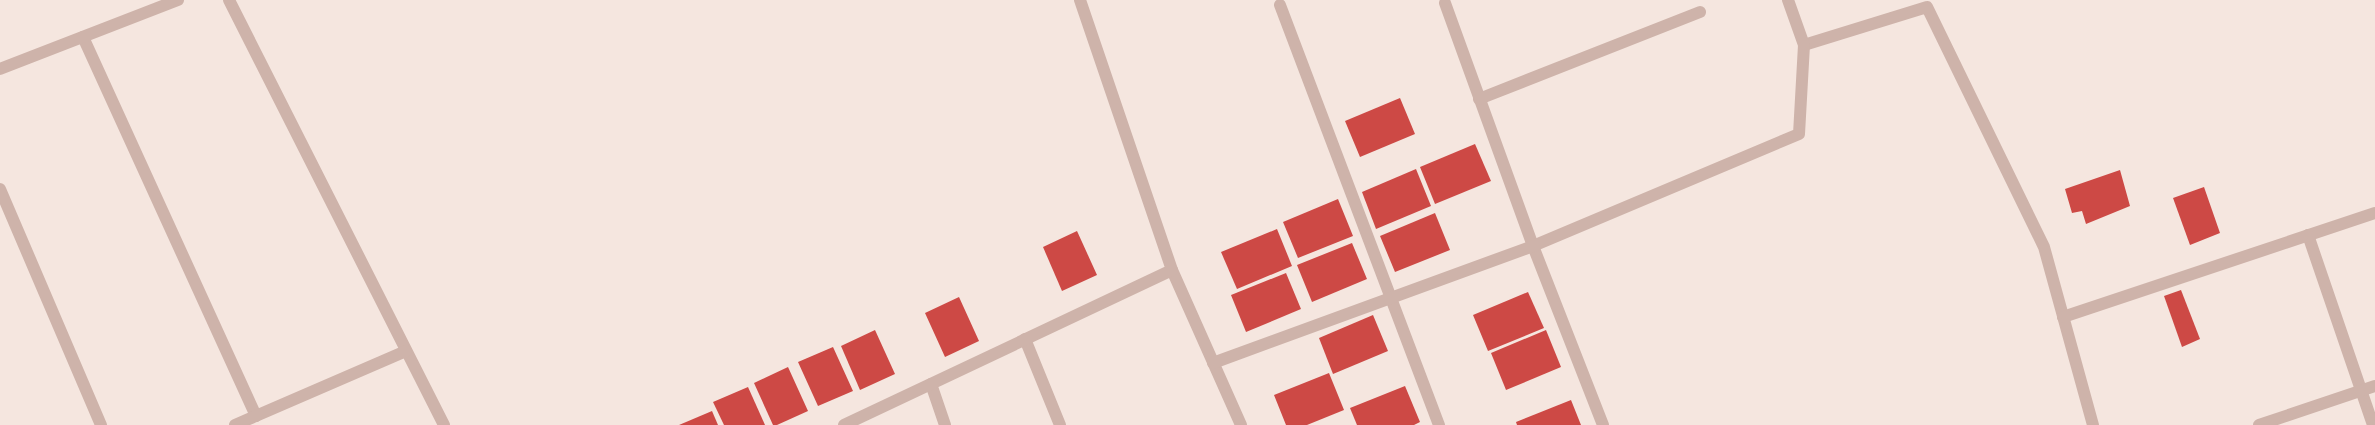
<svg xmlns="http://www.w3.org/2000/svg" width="2375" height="425" viewBox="0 0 2375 425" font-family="'Fira Sans',sans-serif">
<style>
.building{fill:#cd4945}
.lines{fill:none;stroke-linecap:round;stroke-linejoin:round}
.street{stroke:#ceb3aa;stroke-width:12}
</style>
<rect width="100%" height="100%" fill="#f5e6df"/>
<g class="building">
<path d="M1400,98L1415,134L1360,157L1345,121Z"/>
<path d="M1475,144L1491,181L1435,204L1420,167Z"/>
<path d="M1416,169L1431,206L1376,229L1362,192Z"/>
<path d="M2120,170L2130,206L2086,224L2082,211L2072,213L2065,189Z"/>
<path d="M2204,187L2220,233L2190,245L2173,198Z"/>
<path d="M1338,199L1353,236L1298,258L1283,222Z"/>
<path d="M1435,213L1450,250L1395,272L1380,236Z"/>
<path d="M1277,229L1292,266L1237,289L1221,252Z"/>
<path d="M1077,231L1097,275L1062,291L1043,247Z"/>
<path d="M1352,243L1367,279L1312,302L1297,265Z"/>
<path d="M1286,273L1301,309L1246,332L1231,295Z"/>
<path d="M2181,290L2200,339L2182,347L2164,296Z"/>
<path d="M1528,292L1544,328L1488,351L1473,315Z"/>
<path d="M959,297L979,341L945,357L925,313Z"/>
<path d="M1373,315L1388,351L1333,374L1319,338Z"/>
<path d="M875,330L895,374L860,390L841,346Z"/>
<path d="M1546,330L1561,367L1506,390L1491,353Z"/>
<path d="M833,347L853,391L818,406L798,362Z"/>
<path d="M788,367L808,411L777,425H773L754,383Z"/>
<path d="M1329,373L1344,410L1307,425H1286L1274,395Z"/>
<path d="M1405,386L1420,422L1414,425H1357L1350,408Z"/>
<path d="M748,387L765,425H724L713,402Z"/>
<path d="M1571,400L1581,425H1517L1516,422Z"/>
<path d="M712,411L718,425H679Z"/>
</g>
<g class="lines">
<g class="street">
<path d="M229,0L444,425"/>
<path d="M1445,3L1533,246L1603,425"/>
<path d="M1280,5L1439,425"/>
<path d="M83,37L256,416"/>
<path d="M1804,45L1927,7L2044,247L2093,425"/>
<path d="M0,69L178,0"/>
<path d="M1479,99L1700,12"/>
<path d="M0,189L101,425"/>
<path d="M2308,235L2373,425"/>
<path d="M1172,270L1241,425"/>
<path d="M2063,317L2375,213"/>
<path d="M1025,339L1060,425"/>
<path d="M1213,363L1533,246L1799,134L1804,45L1788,0"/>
<path d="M931,384L945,425"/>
<path d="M235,425L406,351"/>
<path d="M844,425L1172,270L1080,0"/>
<path d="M2259,425L2375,386"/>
</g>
</g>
</svg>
